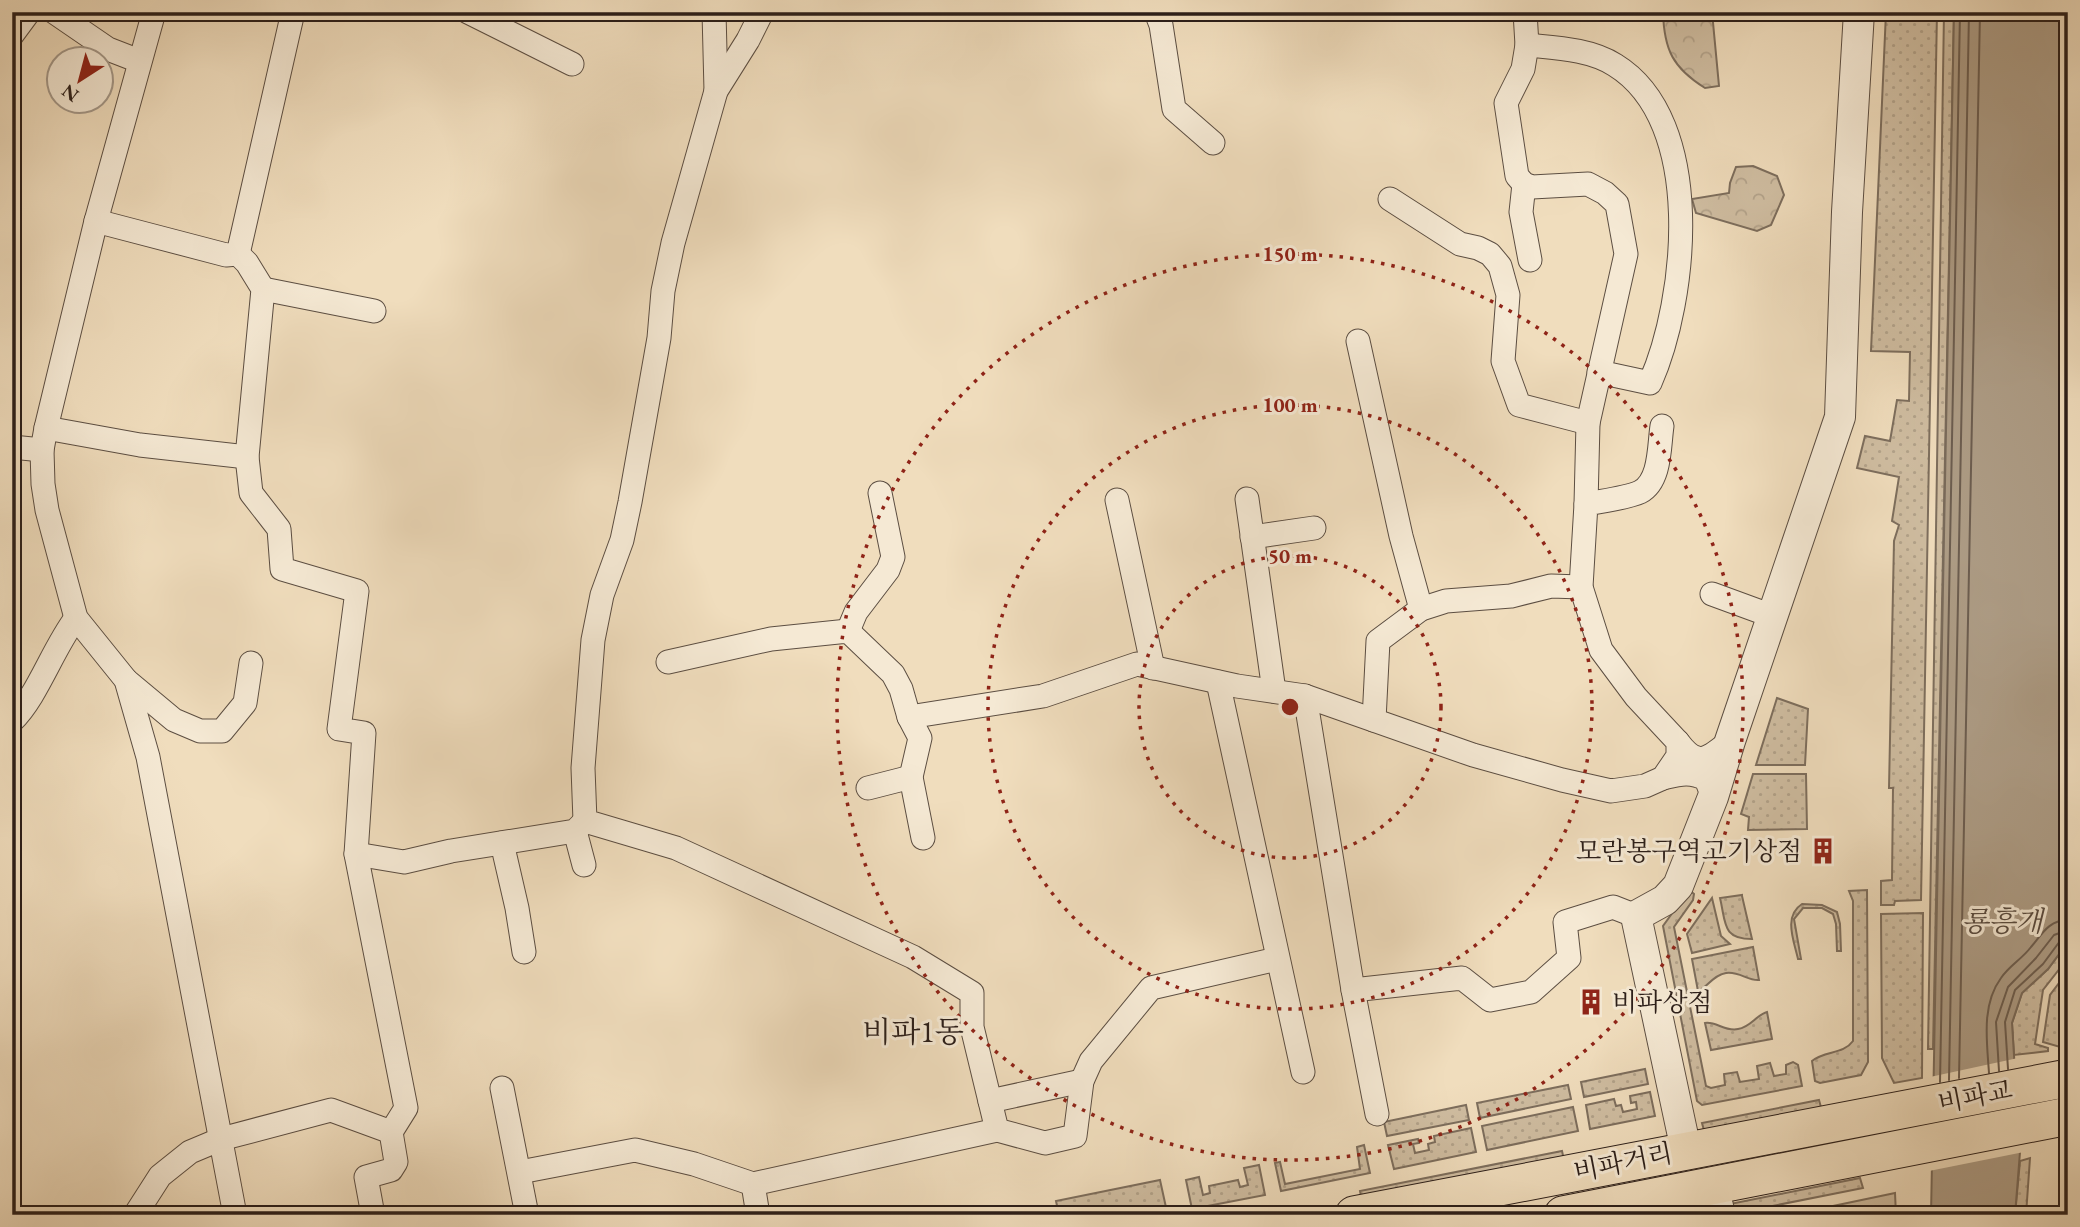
<svg xmlns="http://www.w3.org/2000/svg" width="2080" height="1227" viewBox="0 0 2080 1227" font-family="'EB Garamond','Noto Serif KR',serif">
<style>
.grass{fill:url(#grass-dots);stroke:#7d6e5d;stroke-width:2}
.forest{fill:url(#forest-crowns);stroke:#7d6e5d;stroke-width:2}
.park{fill:#cfbda1;stroke:#7d6e5d;stroke-width:2}
.water{fill:#ad9c85;stroke:#796a5a;stroke-width:2}
.pier{fill:#f0ddbd}
.lines{fill:none;stroke-linecap:round;stroke-linejoin:round}
.shore{stroke:#6c5d4f;stroke-width:2}
.minor-casing{stroke:#5c4e42;stroke-width:25}
.tertiary-casing{stroke:#5c4e42;stroke-width:32}
.primary-casing{stroke:#2b1e19;stroke-width:39}
.minor{stroke:#f5e9d4;stroke-width:23}
.tertiary{stroke:#f5e9d4;stroke-width:30}
.primary{stroke:#f0ddbd;stroke-width:37}
.ring{fill:none;stroke:#8f2418;stroke-width:3.5;stroke-dasharray:3.5 7}
.labels{text-anchor:middle;stroke-width:6;stroke-linejoin:round;paint-order:stroke}
.poi-label{font-size:26px;fill:#2b1e19;stroke:#f5e9d4;text-anchor:end}
.street-label{font-size:26px;fill:#2b1e19;stroke:#f5e9d4}
.water-label{font-size:28px;font-style:italic;fill:#584a3f;stroke:#f5e9d4}
.quarter-label{font-size:30px;fill:#2b1e19;stroke:#f5e9d4}
.centre{fill:#8f2418;stroke:#f5e9d4;stroke-width:3.5}
.ring-label{font-size:21px;text-anchor:middle;font-weight:bold;fill:#8f2418;stroke:#f5e9d4;stroke-width:6;stroke-linejoin:round;paint-order:stroke}
</style>
<defs>
<pattern id="grass-dots" width="8" height="8" patternUnits="userSpaceOnUse" patternTransform="scale(1.75)"><rect width="8" height="8" fill="#cfbda1"/><path d="M2 2h.1M6 6h.1" fill="none" stroke="#b2a28a" stroke-width="1.8" stroke-linecap="round"/></pattern>
<pattern id="forest-crowns" width="20" height="18" patternUnits="userSpaceOnUse" patternTransform="scale(1.75)"><rect width="20" height="18" fill="#cfbda1"/><path d="M2 6a3 3 0 1 1 6 0M12 15a3 3 0 1 1 6 0" fill="none" stroke="#b2a28a"/></pattern>
</defs>
<rect width="100%" height="100%" fill="#f0ddbd"/>
<filter id="stains"><feTurbulence type="fractalNoise" baseFrequency=".00286" numOctaves="4"/><feColorMatrix values="0 0 0 0 .2 0 0 0 0 .09 0 0 0 0 .02 0 0 0 .5 -.17"/></filter>
<radialGradient id="worn" r=".72"><stop offset=".6" stop-color="#630" stop-opacity="0"/><stop offset="1" stop-color="#630" stop-opacity=".3"/></radialGradient>
<g class="grass">
<path d="M1886,12H1937L1921,900L1895,901L1894,905H1881V881L1892,880L1893,788H1889L1894,541L1899,525L1892,521L1899,477L1857,468L1865,436L1890,441L1897,400L1909,401L1910,352L1871,351Z"/>
<path d="M1944,12H1954L1933,1049H1928Z"/>
<path d="M1777,698L1808,709L1805,765H1756Z"/>
<path d="M1753,774H1806L1807,829L1748,830L1749,817L1741,814Z"/>
<path d="M1689,890L1694,894L1693,900L1674,927L1706,1086L1711,1088L1725,1085L1724,1074L1737,1072L1740,1082L1759,1079L1757,1066L1770,1063L1774,1076L1786,1074V1065L1793,1062L1798,1065L1802,1086L1702,1105L1697,1101L1663,926Z"/>
<path d="M1867,890L1868,1062L1861,1075L1820,1083L1815,1081L1812,1061C1825,1050 1843,1055 1853,1041V901L1849,891Z"/>
<path d="M1742,895V896L1752,939C1722,939 1726,923 1720,898Z"/>
<path d="M1712,898L1721,936L1730,944L1692,953L1687,934Z"/>
<path d="M1802,904L1822,905L1837,912L1840,924L1841,951H1837L1836,924L1833,914L1822,908H1803L1794,919L1801,959H1798C1794,941 1783,916 1802,904Z"/>
<path d="M1923,913L1922,1078L1894,1083L1882,1058L1881,914Z"/>
<path d="M2068,942V958L2043,990L2035,1044L2048,1048V1051L2014,1055L2012,1023L2022,993L2048,969Z"/>
<path d="M1753,947L1759,980C1748,981 1739,971 1726,973C1713,975 1708,987 1698,991L1692,959Z"/>
<path d="M2065,975L2068,977L2067,1049L2043,1042L2050,995Z"/>
<path d="M1767,1012L1772,1039L1711,1050L1705,1023C1716,1021 1725,1032 1738,1029C1751,1027 1756,1015 1767,1012Z"/>
<path d="M1645,1069L1648,1084L1584,1097L1581,1082Z"/>
<path d="M1568,1085L1571,1099L1480,1118L1477,1103Z"/>
<path d="M1650,1092L1655,1116L1590,1129L1586,1105L1614,1099L1616,1106L1621,1105L1623,1112L1637,1109L1636,1102L1631,1103L1630,1096Z"/>
<path d="M1819,1100L1822,1111L1705,1134L1702,1123Z"/>
<path d="M1466,1105L1469,1120L1387,1136L1384,1122Z"/>
<path d="M1573,1107L1578,1131L1487,1150L1482,1126Z"/>
<path d="M1471,1128L1476,1152L1394,1169L1388,1145L1418,1139L1419,1143L1413,1144L1415,1153L1429,1150L1428,1144L1435,1142L1434,1136Z"/>
<path d="M1364,1145L1370,1173L1281,1191L1275,1163L1280,1162L1285,1184L1360,1169L1357,1147Z"/>
<path d="M1562,1151L1564,1160L1362,1201L1360,1191Z"/>
<path d="M2030,1158L2026,1215H2015L2020,1161Z"/>
<path d="M1259,1165L1265,1195L1192,1209L1186,1180L1199,1177L1203,1195L1210,1193L1209,1186L1238,1180L1240,1187L1248,1185L1244,1168Z"/>
<path d="M1860,1178L1863,1188L1732,1214L1730,1204Z"/>
<path d="M1160,1180L1167,1212L1151,1215H1059L1056,1201Z"/>
</g>
<g class="forest">
<path d="M1663,12H1712L1719,86L1705,88C1673,68 1664,50 1663,12Z"/>
<path d="M1753,166L1777,176L1784,195L1771,225L1757,231L1696,213L1692,199L1729,193L1730,183L1736,167Z"/>
</g>
<path class="park" d="M1895,1193L1896,1215H1790Z"/>
<path class="water" d="M1954,12H2068L2066,177L2068,269V942L2048,969L2022,993L2012,1023L2020,1152L2015,1215H1931Z"/>
<path class="pier" d="M2018,1058L2024,1152L1929,1171L1930,1077Z"/>
<g class="lines">
<g class="shore">
<path d="M2008,1069L2005,1022L2015,990L2043,964L2060,941L2068,939"/>
<path d="M1999,1071L1996,1022L2008,987L2036,958L2054,935L2068,930"/>
<path d="M1989,1073C1987,1042 1981,1005 2001,978C2009,966 2022,959 2031,947C2042,934 2049,920 2068,920"/>
<path d="M1959,1078L1980,12"/>
<path d="M1949,1080L1969,12"/>
<path d="M1940,1082L1960,12"/>
</g>
<g class="minor-casing">
<g id="minor">
<path d="M54,12L108,49L139,61"/>
<path d="M154,12L96,221L46,428L42,450L43,484L47,510L76,618L126,680L148,757L235,1215"/>
<path d="M468,12L572,64"/>
<path d="M714,12L716,91"/>
<path d="M762,12L748,40L716,91L673,243L663,291L659,338L630,502L622,540L602,595L593,640L583,768L585,821L676,848L913,957L972,993V1027L997,1130L1045,1143L1075,1136L1082,1081L1091,1061L1151,988L1277,959"/>
<path d="M1156,12L1161,25L1174,109L1213,143"/>
<path d="M1525,12L1527,45L1523,69L1506,103L1517,176L1524,184L1532,187L1588,184L1605,193L1617,204L1626,254L1588,423L1586,504"/>
<path d="M12,35L29,12"/>
<path d="M1527,45C1556,48 1590,49 1615,65C1706,121 1687,300 1650,383L1599,372"/>
<path d="M1524,184L1521,212L1530,260"/>
<path d="M1390,199L1460,244L1478,248L1490,254L1500,266L1508,295L1503,361L1519,405L1588,423"/>
<path d="M96,221L226,255L238,254L293,12"/>
<path d="M238,254L247,263L263,289L247,457L251,493L279,529L282,569L357,591L339,729L364,733L356,854L406,1108L391,1132"/>
<path d="M263,289L374,311"/>
<path d="M1358,341L1401,536L1421,609"/>
<path d="M46,428L140,445L247,457"/>
<path d="M12,447L42,450"/>
<path d="M1247,499L1274,691"/>
<path d="M1117,500L1153,668"/>
<path d="M1252,537L1314,528"/>
<path d="M1712,594L1772,616"/>
<path d="M848,631L856,612L888,570L893,557L880,493"/>
<path d="M668,662L771,639L848,631L893,674L901,689L909,717L920,738L911,777L923,838"/>
<path d="M126,680L174,720L200,731H222L245,703L251,663"/>
<path d="M1218,682L1303,1072"/>
<path d="M1305,696L1353,990L1377,1114"/>
<path d="M909,717L1043,696L1137,664L1237,686L1305,696L1473,755L1562,780L1611,791L1645,786L1663,778L1678,756V742L1636,697L1601,650L1581,587L1586,504C1601,501 1627,498 1640,492C1661,481 1659,445 1662,426"/>
<path d="M1374,720L1378,641L1421,609L1446,601L1511,596L1551,586L1581,587"/>
<path d="M12,721C37,697 53,648 76,618"/>
<path d="M1678,742C1698,768 1707,760 1730,741"/>
<path d="M1663,778C1680,774 1690,771 1706,779L1713,797"/>
<path d="M868,788L911,777"/>
<path d="M575,831L584,865"/>
<path d="M502,843L517,908L524,952"/>
<path d="M356,854L404,862L451,851L575,831L585,821"/>
<path d="M1353,990L1462,978L1490,1000L1531,992L1569,958L1565,922L1613,907L1636,916"/>
<path d="M502,1088L527,1215"/>
<path d="M990,1101L1082,1081"/>
<path d="M520,1172L635,1150L694,1164L753,1184"/>
<path d="M135,1215L160,1176L190,1152L221,1139L331,1110L391,1132L396,1162L391,1170L366,1177L373,1215"/>
<path d="M758,1215L753,1184L997,1130"/>
</g>
</g>
<g class="tertiary-casing">
<g id="tertiary">
<path d="M1686,1150L1636,916L1665,900L1678,886L1713,797L1730,741L1840,417L1847,212L1859,12"/>
<path d="M1713,1184L1720,1215"/>
</g>
</g>
<g class="primary-casing">
<g id="primary">
<path d="M1354,1215L2068,1078"/>
<path d="M1563,1215L2068,1116"/>
</g>
</g>
<use href="#minor" class="minor"/>
<use href="#tertiary" class="tertiary"/>
<use href="#primary" class="primary"/>
</g>
<g class="ring">
<circle cx="1290" cy="707" r="151"/>
<circle cx="1290" cy="707" r="302"/>
<circle cx="1290" cy="707" r="453"/>
</g>
<defs>
<g id="building-bare" transform="scale(2.1)"><path d="M-4-6H4V6H1V3H-1V6H-4ZM-2.5-4.3h1.7v1.8h-1.7ZM.8-4.3h1.7v1.8H.8ZM-2.5-1h1.7V.8h-1.7ZM.8-1h1.7V.8H.8Z" fill="#8f2418" stroke="#f5e9d4" stroke-width="2.5" paint-order="stroke"/></g>
</defs>
<g fill-rule="evenodd">
<use href="#building-bare" x="1823" y="851"/>
<use href="#building-bare" x="1591" y="1002"/>
</g>
<g class="labels">
<g class="poi-label">
<text x="1802" y="860">모란봉구역고기상점</text>
<text x="1612" y="1011" text-anchor="start">비파상점</text>
</g>
<g class="street-label">
<text transform="translate(1975 1096) rotate(-11)" y="9">비파교</text>
<text transform="translate(1623 1162) rotate(-11)" y="9">비파거리</text>
</g>
<g class="water-label">
<text x="2002" y="931">룡흥개</text>
</g>
<g class="quarter-label">
<text x="913" y="1042">비파1동</text>
</g>
</g>
<circle cx="1290" cy="707" r="10" class="centre"/>
<g class="ring-label">
<text x="1290" y="261">150 m</text>
<text x="1290" y="412">100 m</text>
<text x="1290" y="563">50 m</text>
</g>
<rect width="2080" height="1227" fill="none" stroke="#f0ddbd" stroke-width="42"/>
<rect x="14" y="14" width="2052" height="1199" fill="none" stroke="#2b1e19" stroke-width="3.5"/>
<rect x="21" y="21" width="2038" height="1185" fill="none" stroke="#2b1e19" stroke-width="2"/>
<g transform="translate(80 80) rotate(216)"><circle r="33" fill="#f5e9d4" stroke="#a49889" stroke-width="2"/>
<path d="M0-5L12 26L0 18L-12 26Z" fill="#8f2418"/>
<text y="-10" font-size="19" font-weight="bold" text-anchor="middle" fill="#2b1e19">N</text>
</g>
<rect width="100%" height="100%" filter="url(#stains)"/>
<rect width="100%" height="100%" fill="url(#worn)"/>
</svg>
